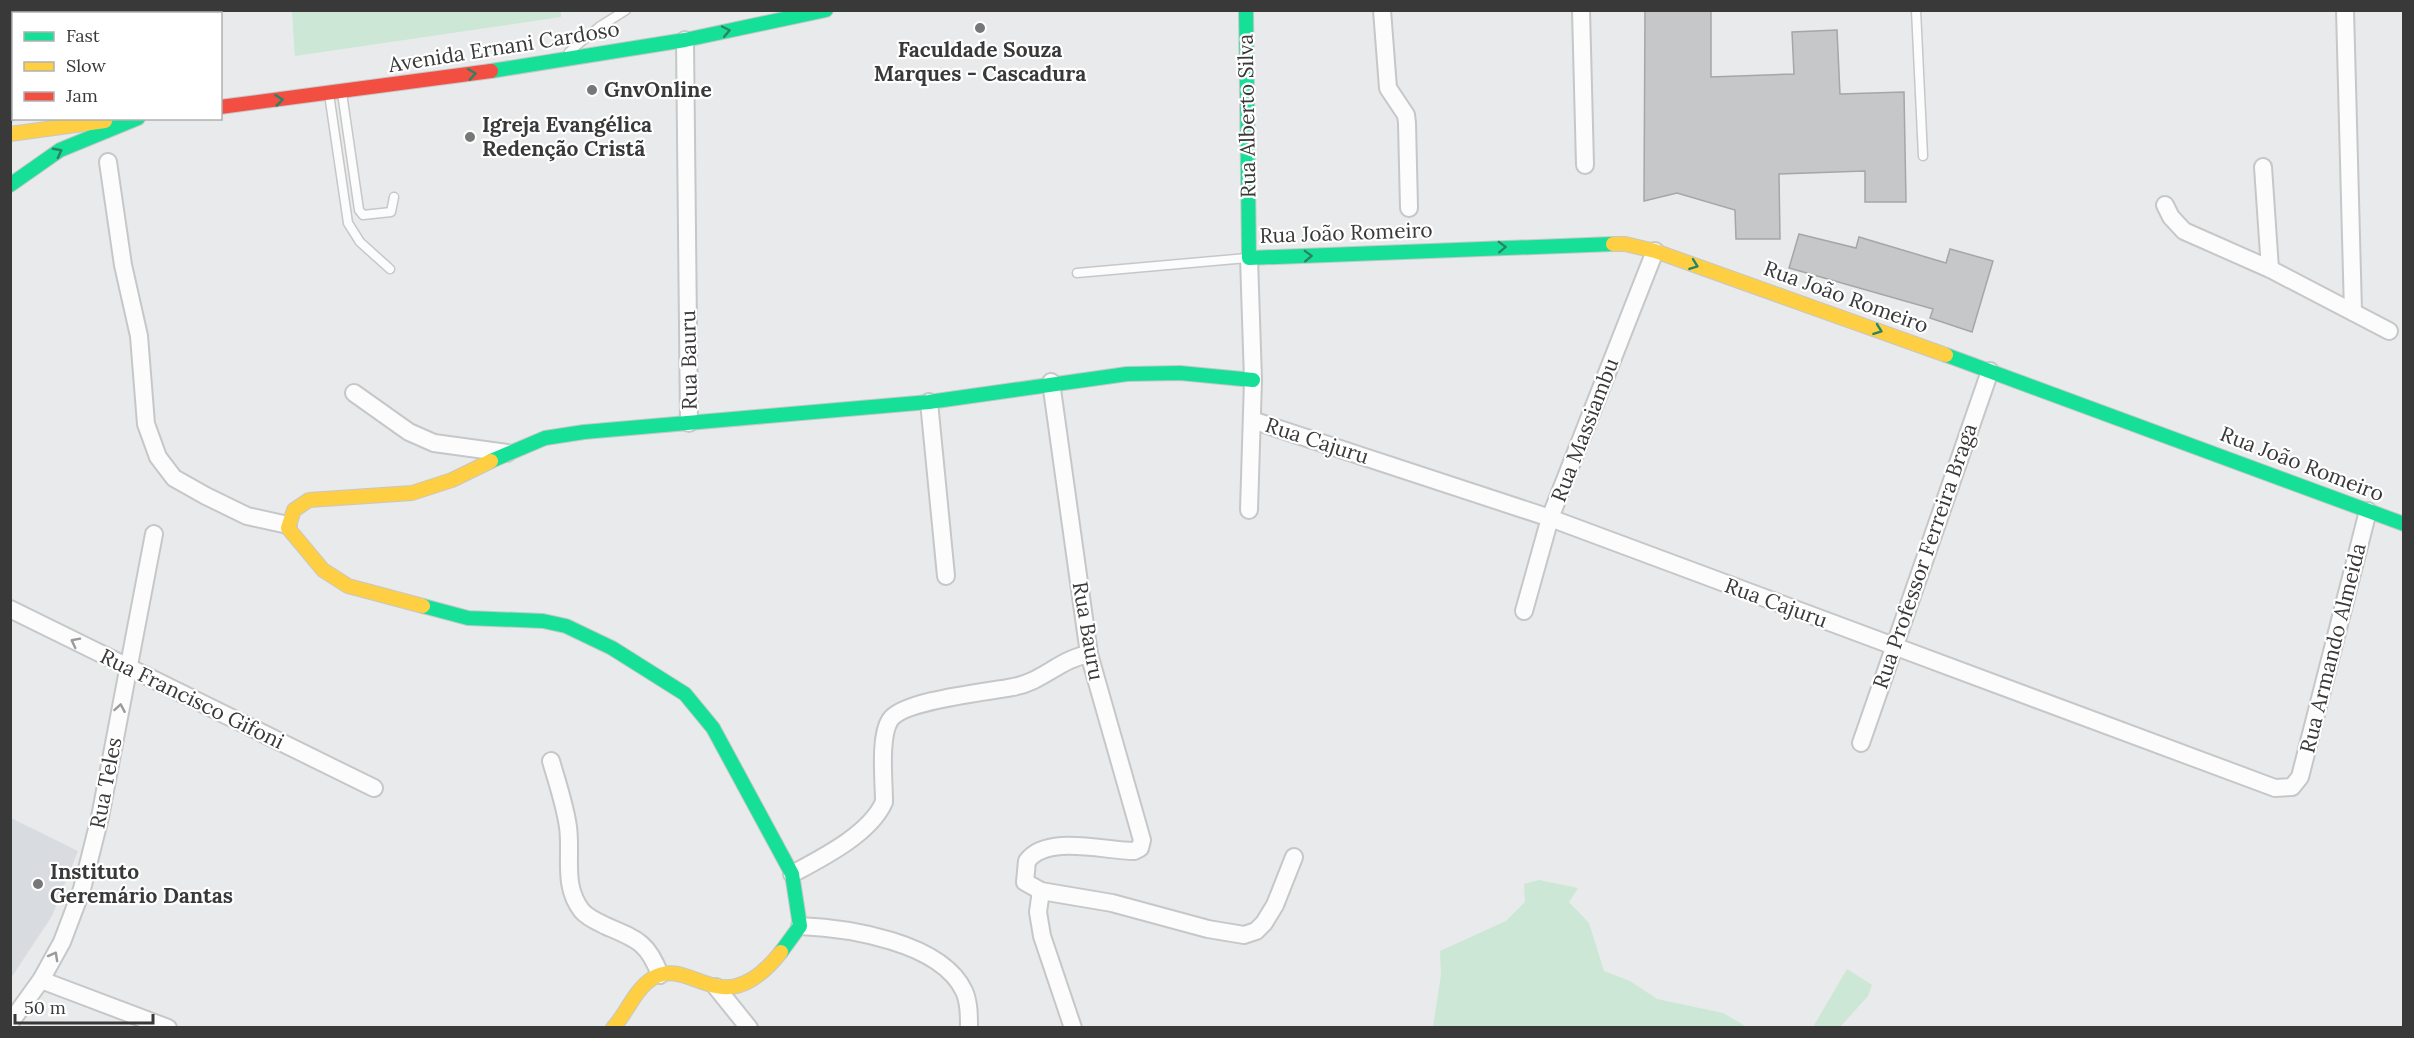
<svg xmlns="http://www.w3.org/2000/svg" width="2414" height="1038" viewBox="0 0 2414 1038" font-family="Lora,serif">
<style>
.built{fill:#d8dce0}
.green{fill:#cce7d5}
.building{fill:#c6c7c8;stroke:#a5a6a7;stroke-width:1.5}
.lines{fill:none;stroke-linecap:round;stroke-linejoin:round}
.lane-casing{stroke:#c6c7c8;stroke-width:11}
.street-casing{stroke:#c6c7c8;stroke-width:20}
.fast-casing{stroke:#c6c7c8;stroke-width:16}
.slow-casing{stroke:#c6c7c8;stroke-width:16}
.jam-casing{stroke:#c6c7c8;stroke-width:16}
.lane{stroke:#fcfcfc;stroke-width:8}
.street{stroke:#fcfcfc;stroke-width:16}
.fast{stroke:#16e098;stroke-width:14}
.slow{stroke:#ffcf43;stroke-width:14}
.jam{stroke:#f24e42;stroke-width:14}
.oneway{stroke:#298464}
.oneway2{stroke:#9a9a9b}
.poi-dot{fill:#777778;stroke:#fff;stroke-width:2}
.labels{text-anchor:middle;stroke-width:4.5;stroke-linejoin:round;paint-order:stroke}
.street-label{font-size:21px;fill:#39393a;stroke:#fff}
.poi-label{font-size:21px;font-weight:bold;fill:#39393a;stroke:#fff;text-anchor:start}
</style>
<rect width="100%" height="100%" fill="#e9eaeb"/>
<path class="built" d="M11,818L78,851L52,916L11,978Z"/>
<g class="green">
<path d="M561,11V17L295,56L292,11Z"/>
<path d="M1539,880L1578,888L1569,902L1589,923L1604,971L1630,981L1657,999L1723,1013L1747,1027H1433L1441,975L1440,951L1506,921L1525,902L1524,884Z"/>
<path d="M1847,969L1872,985L1868,996L1840,1027H1813Z"/>
</g>
<g class="building">
<path d="M1645,10H1711V77L1794,74L1792,32L1837,30L1840,94L1904,92L1906,202H1865V171L1779,174L1780,239H1736L1735,210L1677,193L1644,201Z"/>
<path d="M1799,234L1856,248L1859,237L1946,263L1950,249L1993,261L1972,332L1930,318L1933,309L1789,268Z"/>
</g>
<g class="lines">
<g class="lane-casing">
<g id="lane">
<path d="M1916,10L1923,156"/>
<path d="M25,14L26,10"/>
<path d="M569,52L599,27L626,10"/>
<path d="M10,69L14,60"/>
<path d="M342,93L359,210L363,215L391,212L394,197"/>
<path d="M329,94L348,223L360,242L390,269"/>
<path d="M1077,273L1247,258"/>
</g>
</g>
<g class="street-casing">
<g id="street">
<path d="M1382,10L1388,88L1406,115L1407,123L1409,208"/>
<path d="M1581,10L1585,165"/>
<path d="M2345,10L2353,312"/>
<path d="M685,40L689,423"/>
<path d="M108,162L123,265L139,336L146,424L158,457L174,478L206,496L247,516L288,525"/>
<path d="M2263,167L2270,269"/>
<path d="M2165,205L2171,217L2184,231L2270,269L2389,331"/>
<path d="M1249,258L1253,380L1249,510"/>
<path d="M1051,382L1089,654L1142,840L1140,848L1134,851C1105,851 1047,834 1027,861L1025,882L1041,891L1112,903L1208,929L1244,935L1256,931L1264,923L1275,905L1294,857"/>
<path d="M354,393L409,432L434,443L507,453"/>
<path d="M929,402L946,576"/>
<path d="M1252,420L1550,518L2275,788L2292,787L2300,777L2368,511"/>
<path d="M10,609L374,788"/>
<path d="M1524,611L1550,518L1655,251"/>
<path d="M1861,743L1990,371"/>
<path d="M551,761C557,782 565,805 568,827C572,856 562,886 582,911C588,918 598,922 606,926C636,939 648,942 660,975"/>
<path d="M792,874C822,858 870,834 884,802C884,781 879,737 890,720C903,700 988,692 1013,687C1042,682 1060,659 1089,654"/>
<path d="M1041,891L1038,912L1042,936L1073,1028"/>
<path d="M800,926C848,928 941,942 964,991C969,1002 969,1015 969,1028"/>
<path d="M41,980L168,1028"/>
<path d="M716,987L749,1028"/>
<path d="M10,1023L41,980L62,942L82,889L100,817L154,534"/>
</g>
</g>
<g class="fast-casing">
<g id="fast">
<path d="M73,10V14"/>
<path d="M1246,10L1249,258L1613,244"/>
<path d="M491,71L685,40L826,10"/>
<path d="M10,114L14,109"/>
<path d="M10,185L60,150L138,118"/>
<path d="M1946,355L2404,524"/>
<path d="M491,461L545,438L584,432L929,402L1127,374L1180,373L1253,380"/>
<path d="M423,606L468,618L543,621L566,626L612,648L685,694L713,728L792,874L800,926L781,952"/>
</g>
</g>
<g class="slow-casing">
<g id="slow">
<path d="M40,10V14"/>
<path d="M10,134L105,121"/>
<path d="M1613,244H1625L1655,251L1946,355"/>
<path d="M423,606L348,586L323,570L288,528L294,510L309,500L412,493L452,480L491,461"/>
<path d="M613,1028C627,1013 635,989 653,978C692,955 722,1027 781,952"/>
</g>
</g>
<g class="jam-casing">
<path id="jam" d="M220,107L491,71"/>
</g>
<use href="#lane" class="lane"/>
<use href="#street" class="street"/>
<use href="#fast" class="fast"/>
<use href="#slow" class="slow"/>
<use href="#jam" class="jam"/>
</g>
<defs><path id="oneway-chevron" d="M-2-3.5L2.5 0L-2 3.5" fill="none" stroke-width="1.6" stroke-linecap="round" stroke-linejoin="round" transform="scale(1.5)"/></defs>
<g class="oneway">
<use href="#oneway-chevron" transform="translate(726 31) rotate(-12)"/>
<use href="#oneway-chevron" transform="translate(472 74) rotate(-8)"/>
<use href="#oneway-chevron" transform="translate(279 100) rotate(-7)"/>
<use href="#oneway-chevron" transform="translate(58 152) rotate(-28)"/>
<use href="#oneway-chevron" transform="translate(1502 247) rotate(-2)"/>
<use href="#oneway-chevron" transform="translate(1308 256) rotate(-2)"/>
<use href="#oneway-chevron" transform="translate(1694 265) rotate(20)"/>
<use href="#oneway-chevron" transform="translate(1878 330) rotate(20)"/>
</g>
<g class="oneway2">
<use href="#oneway-chevron" transform="translate(75 642) rotate(-153)"/>
<use href="#oneway-chevron" transform="translate(120 708) rotate(-80)"/>
<use href="#oneway-chevron" transform="translate(54 956) rotate(-61)"/>
</g>
<g class="poi-dot">
<circle cx="980" cy="28" r="6"/>
<circle cx="592" cy="90" r="6"/>
<circle cx="470" cy="137" r="6"/>
<circle cx="38" cy="884" r="6"/>
</g>
<g class="labels">
<g class="street-label">
<text transform="translate(504 47) rotate(-9)" y="7">Avenida Ernani Cardoso</text>
<text transform="translate(1247 116) rotate(-91)" y="7">Rua Alberto Silva</text>
<text transform="translate(1346 233) rotate(-2)" y="7">Rua João Romeiro</text>
<text transform="translate(1846 297) rotate(20)" y="7">Rua João Romeiro</text>
<text transform="translate(689 360) rotate(-91)" y="7">Rua Bauru</text>
<text transform="translate(1585 430) rotate(-69)" y="7">Rua Massiambu</text>
<text transform="translate(1317 441) rotate(18)" y="7">Rua Cajuru</text>
<text transform="translate(2302 464) rotate(21)" y="7">Rua João Romeiro</text>
<text transform="translate(1925 556) rotate(-71)" y="7">Rua Professor Ferreira Braga</text>
<text transform="translate(1776 603) rotate(20)" y="7">Rua Cajuru</text>
<text transform="translate(1088 631) rotate(80)" y="7">Rua Bauru</text>
<text transform="translate(2333 648) rotate(-76)" y="7">Rua Armando Almeida</text>
<text transform="translate(192 699) rotate(26)" y="7">Rua Francisco Gifoni</text>
<text transform="translate(106 783) rotate(-79)" y="7">Rua Teles</text>
</g>
<g class="poi-label">
<text x="980" y="57" text-anchor="middle">Faculdade Souza<tspan x="980" dy="24">Marques - Cascadura</tspan></text>
<text x="604" y="97">GnvOnline</text>
<text x="482" y="132">Igreja Evangélica<tspan x="482" dy="24">Redenção Cristã</tspan></text>
<text x="50" y="879">Instituto<tspan x="50" dy="24">Geremário Dantas</tspan></text>
</g>
</g>
<rect width="2414" height="1038" fill="none" stroke="#39393a" stroke-width="24"/>
<rect x="12" y="12" width="210" height="108" fill="#ffffff" stroke="#b0b0b0" stroke-width="1.5"/>
<rect x="24" y="32" width="30" height="9" fill="#16e098" stroke="#b0b0b0" stroke-width="1.5"/>
<text x="66" y="42" font-size="18" fill="#39393a">Fast</text>
<rect x="24" y="62" width="30" height="9" fill="#ffcf43" stroke="#b0b0b0" stroke-width="1.5"/>
<text x="66" y="72" font-size="18" fill="#39393a">Slow</text>
<rect x="24" y="92" width="30" height="9" fill="#f24e42" stroke="#b0b0b0" stroke-width="1.5"/>
<text x="66" y="102" font-size="18" fill="#39393a">Jam</text>
<path d="M15 1014v9h138v-9" fill="none" stroke="#39393a" stroke-width="3"/>
<text x="24" y="1014" font-size="18" fill="#39393a" stroke="#ffffff" stroke-width="4.5" paint-order="stroke">50 m</text>
</svg>
